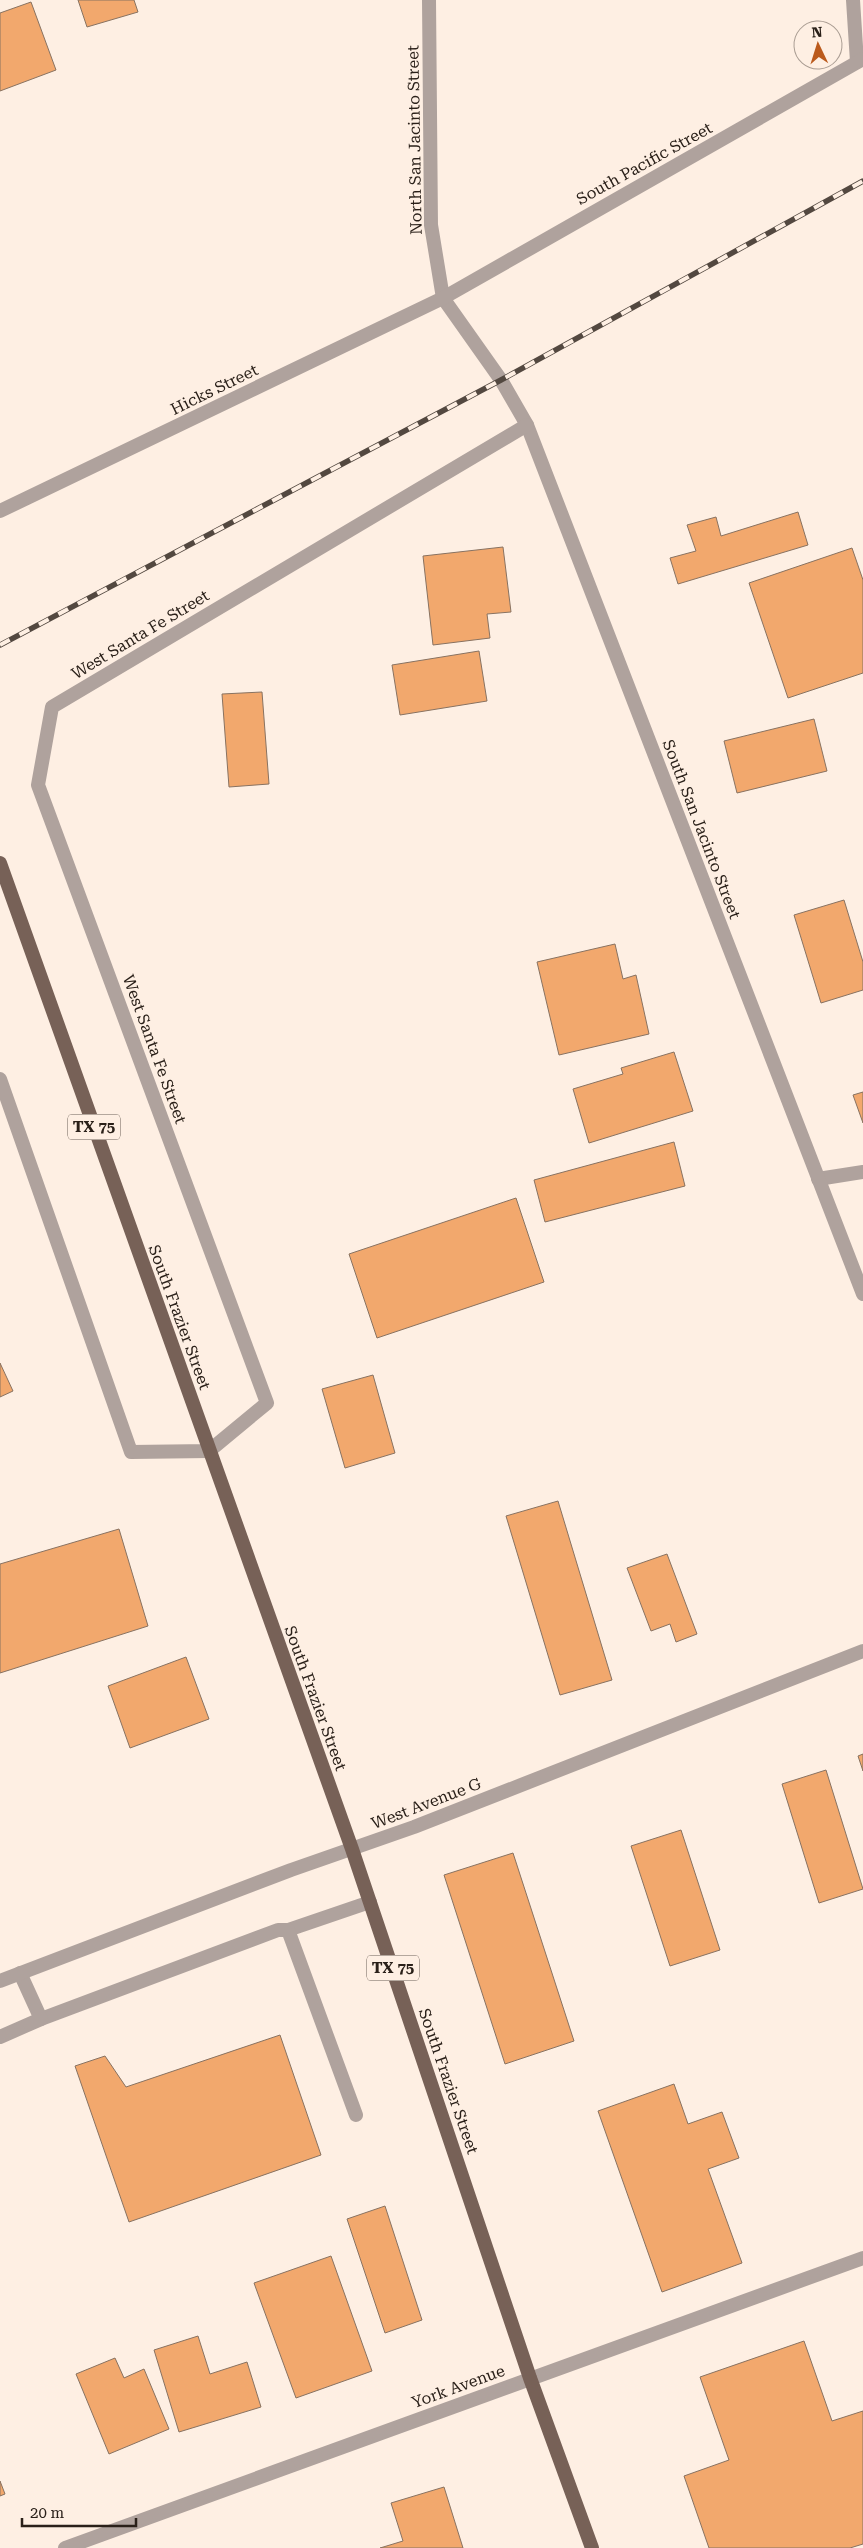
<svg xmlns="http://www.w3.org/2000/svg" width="863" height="2548" viewBox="0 0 863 2548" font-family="'Roboto Serif',serif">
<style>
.building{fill:#f2a86d;stroke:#887261}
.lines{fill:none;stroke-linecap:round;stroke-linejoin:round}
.service{stroke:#afa29d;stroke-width:14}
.minor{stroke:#afa29d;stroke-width:14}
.primary{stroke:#776157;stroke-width:14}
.rail-casing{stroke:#534840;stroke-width:5.5}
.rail{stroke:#feefe3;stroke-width:4;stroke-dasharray:11;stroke-linecap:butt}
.labels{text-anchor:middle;stroke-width:4.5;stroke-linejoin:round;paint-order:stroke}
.shield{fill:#feefe3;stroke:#6a5e56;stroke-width:1}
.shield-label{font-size:15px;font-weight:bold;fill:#2a2019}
.street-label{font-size:16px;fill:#2a2019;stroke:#feefe3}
</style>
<rect width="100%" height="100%" fill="#feefe3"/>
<g class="building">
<path d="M78,0H134L138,12L87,27Z"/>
<path d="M31,2L56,70L0,91V13Z"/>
<path d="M798,512L808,545L678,584L670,558L696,551L687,525L716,517L721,536Z"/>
<path d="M503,547L511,612L487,614L490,638L433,645L423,556Z"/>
<path d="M852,548L863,580V673L788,698L749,583Z"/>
<path d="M479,651L487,701L400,715L392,665Z"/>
<path d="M262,692L269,784L229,787L222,694Z"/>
<path d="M814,719L827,771L737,793L724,741Z"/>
<path d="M844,900L863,962V990L821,1003L794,915Z"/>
<path d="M615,944L623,979L636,975L649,1034L559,1055L537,962Z"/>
<path d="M674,1052L693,1111L589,1143L573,1089L623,1074L621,1068Z"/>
<path d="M863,1092V1123L853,1095Z"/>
<path d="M674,1142L685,1186L545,1222L534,1180Z"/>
<path d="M516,1198L544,1282L377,1338L349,1254Z"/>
<path d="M0,1363L13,1391L0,1397Z"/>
<path d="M373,1375L395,1453L345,1468L322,1389Z"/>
<path d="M558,1501L612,1680L560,1695L506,1516Z"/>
<path d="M119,1529L148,1626L0,1673V1564Z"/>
<path d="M667,1554L697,1634L676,1642L670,1624L651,1631L627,1568Z"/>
<path d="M186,1657L209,1719L130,1748L108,1686Z"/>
<path d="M863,1754V1771L858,1756Z"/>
<path d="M826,1770L863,1889L819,1903L782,1784Z"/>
<path d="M681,1830L720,1950L670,1966L631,1846Z"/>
<path d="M513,1853L574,2041L505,2064L444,1875Z"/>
<path d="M280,2035L321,2155L129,2222L75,2066L105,2056L126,2087Z"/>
<path d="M674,2084L688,2124L722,2112L739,2158L708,2169L742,2263L662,2292L598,2111Z"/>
<path d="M385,2206L422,2320L385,2333L347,2219Z"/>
<path d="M331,2256L372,2371L296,2398L254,2283Z"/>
<path d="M198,2336L210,2374L247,2362L261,2407L179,2432L154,2350Z"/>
<path d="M804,2341L832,2421L863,2411V2544L850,2548H709L684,2476L729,2460L700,2377Z"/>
<path d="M115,2358L124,2378L144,2369L169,2429L109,2454L76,2374Z"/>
<path d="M0,2481L5,2494L0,2496Z"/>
<path d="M444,2487L463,2548H380L403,2541L391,2503Z"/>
</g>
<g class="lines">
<g class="service">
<path d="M853,0L857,62"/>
<path d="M818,1179L863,1172"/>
<path d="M288,1930L370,1902"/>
<path d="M41,2019L278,1930H288L356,2115"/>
<path d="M0,2037L41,2019L20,1973"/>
</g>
<g class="minor">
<path d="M429,0L431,225L443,298L501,380L527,425L863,1294"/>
<path d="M0,511L443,298L863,59"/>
<path d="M0,1079L131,1452L209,1451L267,1403L38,785L52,707L527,425"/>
<path d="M0,1981L291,1870L414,1827L863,1651"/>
<path d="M65,2548L863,2258"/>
</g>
<path class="primary" d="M0,863L352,1849L530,2378L592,2548"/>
<g class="rail-casing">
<path id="rail" d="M0,645L501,380L863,181"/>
</g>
<use href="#rail" class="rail"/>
</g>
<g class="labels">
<g class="shield">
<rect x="68" y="1114.5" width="52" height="25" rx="4"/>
<rect x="367" y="1955.5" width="52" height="25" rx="4"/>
</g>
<g class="shield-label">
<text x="94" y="1132">TX 75</text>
<text x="393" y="1973">TX 75</text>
</g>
<g class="street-label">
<text transform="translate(414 140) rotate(-91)" y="6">North San Jacinto Street</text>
<text transform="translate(644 163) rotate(-29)" y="6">South Pacific Street</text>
<text transform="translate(214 389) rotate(-26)" y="6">Hicks Street</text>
<text transform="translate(140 634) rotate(-31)" y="6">West Santa Fe Street</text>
<text transform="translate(702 829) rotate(69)" y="6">South San Jacinto Street</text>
<text transform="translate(155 1049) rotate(70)" y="6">West Santa Fe Street</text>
<text transform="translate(180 1317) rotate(70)" y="6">South Frazier Street</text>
<text transform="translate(316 1698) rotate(70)" y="6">South Frazier Street</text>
<text transform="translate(426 1803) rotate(-21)" y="6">West Avenue G</text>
<text transform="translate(449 2081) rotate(71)" y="6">South Frazier Street</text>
<text transform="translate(458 2386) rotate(-20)" y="6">York Avenue</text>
</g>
</g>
<g transform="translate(818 45) rotate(356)"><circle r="24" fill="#feefe3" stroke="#a99c92"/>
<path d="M0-4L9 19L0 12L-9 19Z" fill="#bb5a1c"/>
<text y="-8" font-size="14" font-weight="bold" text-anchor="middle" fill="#2a2019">N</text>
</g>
<path d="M22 2518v8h114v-8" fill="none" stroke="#2a2019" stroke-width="2.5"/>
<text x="30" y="2518" font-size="15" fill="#2a2019" stroke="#feefe3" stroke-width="4" paint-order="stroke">20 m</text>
</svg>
